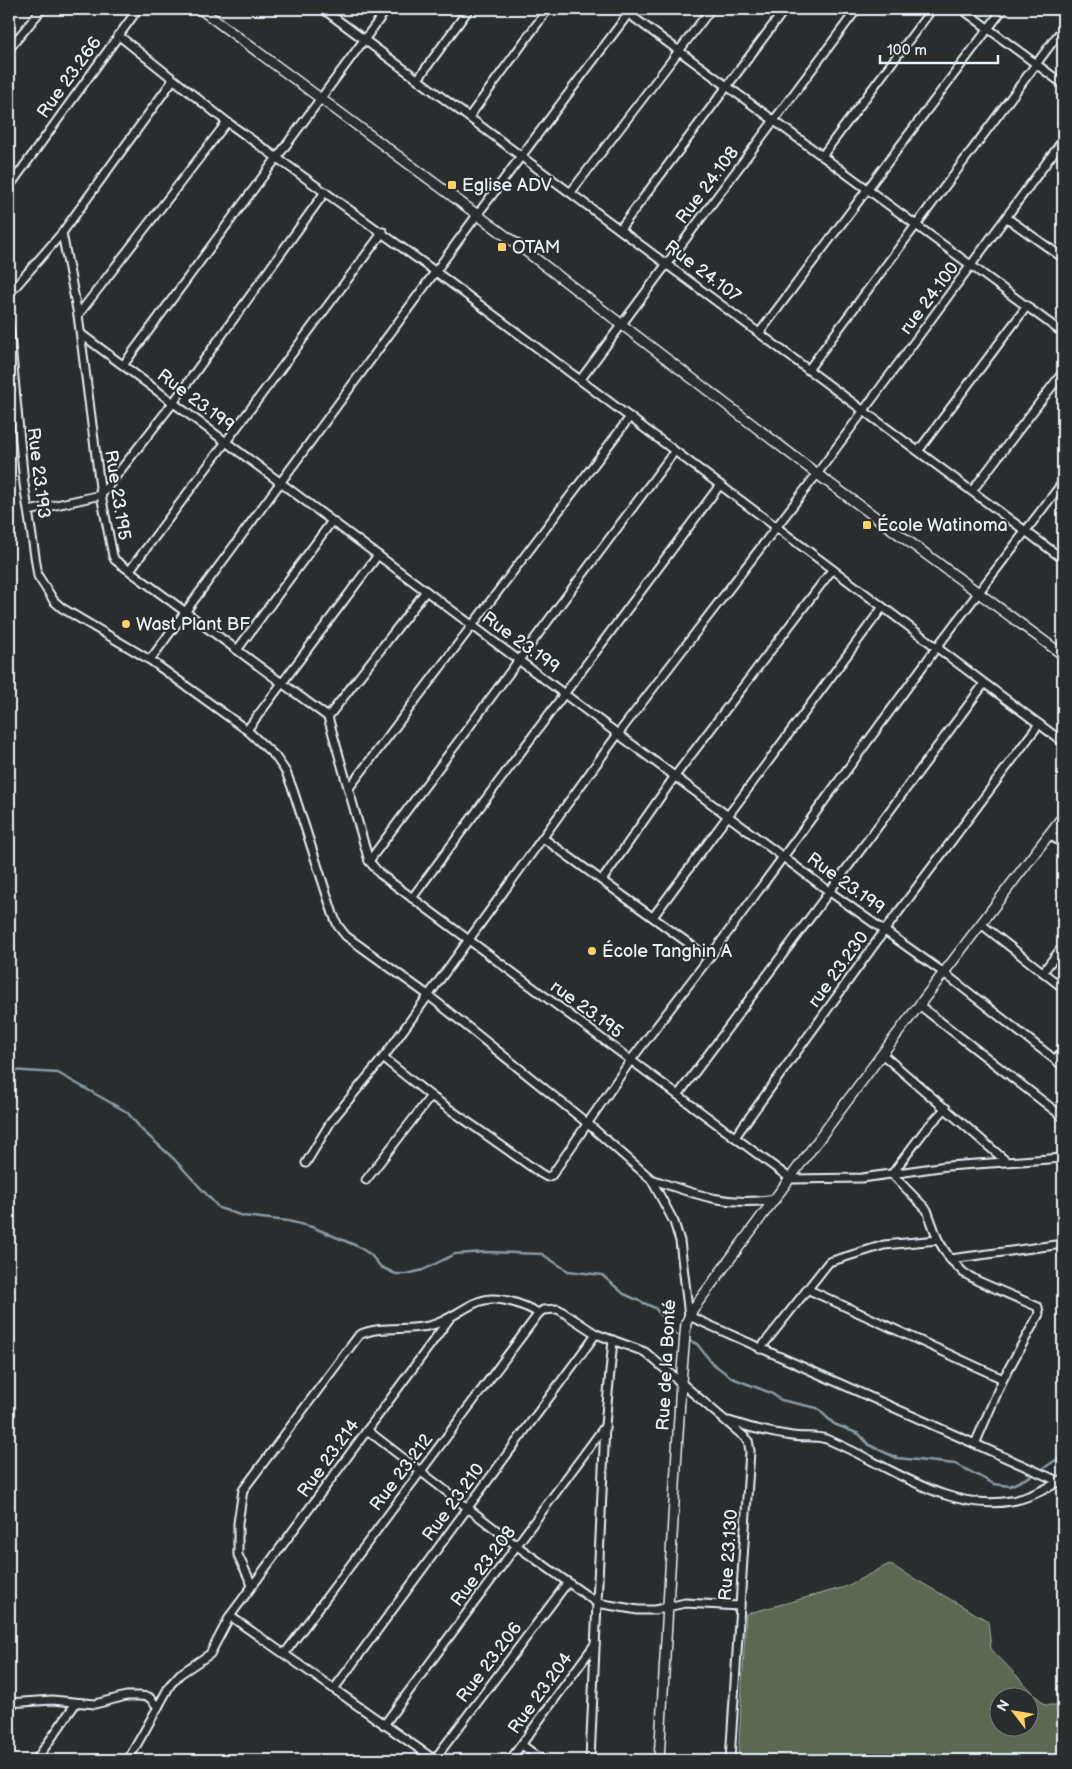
<svg xmlns="http://www.w3.org/2000/svg" width="1072" height="1769" viewBox="0 0 1072 1769" font-family="'Balsamiq Sans',sans-serif">
<style>
.green{fill:#5b6851;stroke:#a2aca4;fill-rule:evenodd}
.lines{fill:none;stroke-linecap:round;stroke-linejoin:round}
.stream{stroke:#899ba5;stroke-width:2.5}
.minor-casing{stroke:#e8f1f8;stroke-width:11}
.tertiary-casing{stroke:#e8f1f8;stroke-width:12}
.minor{stroke:#2a2d2e;stroke-width:7}
.tertiary{stroke:#2a2d2e;stroke-width:9}
.poi-dot{fill:#ffd166;stroke:#2a2d2e;stroke-width:2}
.labels{text-anchor:middle;stroke-width:4;stroke-linejoin:round;paint-order:stroke}
.street-label{font-size:18px;fill:#e8f1f8;stroke:#2a2d2e}
.poi-label{font-size:18px;fill:#e8f1f8;stroke:#2a2d2e;text-anchor:start}
</style>
<rect width="100%" height="100%" fill="#2a2d2e"/>
<filter id="ink" filterUnits="userSpaceOnUse"><feTurbulence type="fractalNoise" baseFrequency=".02" numOctaves="2"/><feDisplacementMap in="SourceGraphic" scale="10" xChannelSelector="R" yChannelSelector="G"/><feConvolveMatrix kernelMatrix="1 2 1 2 8 2 1 2 1" color-interpolation-filters="sRGB"/></filter>
<g filter="url(#ink)">
<path class="green" d="M889,1564L988,1621L991,1649L1045,1705H1063V1760H738L746,1614L845,1587ZM1000,1696H1030V1726H1000Z"/>
<g class="lines">
<g class="stream">
<path d="M9,1070L58,1073L127,1112L142,1130L174,1159L219,1208L243,1216L288,1221L312,1227L357,1246L370,1254L381,1267L396,1274H407L423,1270L455,1254L486,1252L542,1254L568,1271L602,1275L624,1294L655,1308L666,1321L669,1329L681,1337"/>
<path d="M686,1339L697,1344L712,1363L732,1378L771,1393L781,1400L817,1408L834,1424L859,1434L869,1445L897,1458L956,1464L994,1484L1010,1486L1037,1473L1063,1455"/>
</g>
<g class="minor-casing">
<g id="minor">
<path d="M323,9L1063,559"/>
<path d="M622,9L1063,333"/>
<path d="M962,9L1063,84"/>
<path d="M118,35L227,122L436,272L1063,742"/>
<path d="M9,49L42,9"/>
<path d="M418,79L469,9"/>
<path d="M469,117L548,9"/>
<path d="M822,156L932,9"/>
<path d="M9,187L138,9"/>
<path d="M571,192L711,9"/>
<path d="M1007,218L1063,258"/>
<path d="M620,229L785,9"/>
<path d="M62,233L78,315L101,495L113,556L115,560L328,717L369,861L380,874L791,1179L862,1178L947,1166L1063,1158"/>
<path d="M9,294L62,233L173,80"/>
<path d="M78,315L227,122"/>
<path d="M9,324L24,484L38,576L54,601L62,608L150,660L247,730L275,756L286,772L293,790L333,914L338,926L346,936L428,995L587,1123L651,1179L674,1222L680,1241L689,1316L1060,1482"/>
<path d="M760,332L1003,9"/>
<path d="M81,334L830,892L944,973L1063,1066"/>
<path d="M124,364L387,9"/>
<path d="M808,370L1063,28"/>
<path d="M581,379L857,9"/>
<path d="M919,450L1027,306"/>
<path d="M972,491L1063,372"/>
<path d="M29,511L101,495L173,403L325,192"/>
<path d="M130,570L383,232"/>
<path d="M237,650L332,521"/>
<path d="M150,660L477,215L632,9"/>
<path d="M328,717L426,591"/>
<path d="M247,730L378,555"/>
<path d="M349,788L630,417"/>
<path d="M1049,834L1063,844"/>
<path d="M543,838L709,958"/>
<path d="M369,861L674,452"/>
<path d="M603,879L675,776L832,570"/>
<path d="M412,898L720,485"/>
<path d="M653,917L882,608"/>
<path d="M981,924L1063,988"/>
<path d="M1043,972L1063,946"/>
<path d="M919,1005L1063,1117"/>
<path d="M882,1054L1007,1162"/>
<path d="M383,1058L431,1096L540,1173L547,1177L552,1175L631,1060L709,958L937,647L1063,482"/>
<path d="M1056,1060L1063,1049"/>
<path d="M678,1095L984,684"/>
<path d="M735,1137L885,930L1039,724"/>
<path d="M306,1163L332,1120L383,1058L618,734L817,474L1063,140"/>
<path d="M651,1179C697,1195 726,1207 776,1199"/>
<path d="M366,1180L431,1096"/>
<path d="M950,1259L1063,1244"/>
<path d="M807,1289L1003,1379L1039,1314L1038,1307L978,1281L964,1273L950,1259L938,1240L927,1210L892,1174L925,1130L946,1108"/>
<path d="M760,1349L829,1262L884,1245L938,1240"/>
<path d="M729,1421C750,1428 770,1433 792,1436C804,1438 814,1435 826,1439C885,1462 944,1513 1011,1501C1027,1499 1047,1488 1061,1481"/>
<path d="M367,1430L517,1546L597,1603L638,1610H655L685,1603L740,1606"/>
<path d="M975,1444L1003,1379"/>
<path d="M252,1585L238,1555V1523L243,1490L359,1335C382,1324 408,1332 432,1325C453,1320 470,1300 491,1299C506,1298 526,1306 539,1313"/>
<path d="M230,1616L435,1760"/>
<path d="M285,1653L539,1313L543,1310L558,1309L596,1334L645,1352L748,1440L750,1451L730,1760"/>
<path d="M334,1689L596,1334"/>
<path d="M9,1703L52,1700L95,1704L126,1696H139L149,1697L158,1707L170,1685L180,1674L210,1654L230,1616L450,1318"/>
<path d="M384,1725L605,1426"/>
<path d="M522,1745L542,1760"/>
<path d="M36,1760L76,1703"/>
<path d="M128,1760L158,1707"/>
<path d="M434,1760L568,1582"/>
<path d="M510,1760L595,1644"/>
<path d="M590,1760L605,1425L613,1340"/>
</g>
</g>
<g class="tertiary-casing">
<g id="tertiary">
<path d="M200,9L510,239L817,474L1063,655"/>
<path d="M659,1760L681,1382L686,1323L693,1309L882,1054L1063,816"/>
</g>
</g>
<use href="#minor" class="minor"/>
<use href="#tertiary" class="tertiary"/>
</g>
</g>
<g class="poi-dot">
<rect x="447" y="180" width="10" height="10" rx="2.5"/>
<rect x="497" y="242" width="10" height="10" rx="2.5"/>
<rect x="862" y="520" width="10" height="10" rx="2.5"/>
<circle cx="126" cy="624" r="5"/>
<circle cx="592" cy="951" r="5"/>
</g>
<g class="labels">
<g class="street-label">
<text transform="translate(69 77) rotate(-54)" y="6">Rue 23.266</text>
<text transform="translate(707 185) rotate(-53)" y="6">Rue 24.108</text>
<text transform="translate(703 271) rotate(37)" y="6">Rue 24.107</text>
<text transform="translate(929 298) rotate(-53)" y="6">rue 24.100</text>
<text transform="translate(196 400) rotate(37)" y="6">Rue 23.199</text>
<text transform="translate(39 473) rotate(83)" y="6">Rue 23.193</text>
<text transform="translate(118 495) rotate(81)" y="6">Rue 23.195</text>
<text transform="translate(521 642) rotate(36)" y="6">Rue 23.199</text>
<text transform="translate(846 883) rotate(36)" y="6">Rue 23.199</text>
<text transform="translate(838 969) rotate(-54)" y="6">rue 23.230</text>
<text transform="translate(587 1009) rotate(36)" y="6">rue 23.195</text>
<text transform="translate(666 1365) rotate(-87)" y="6">Rue de la Bonté</text>
<text transform="translate(328 1458) rotate(-54)" y="6">Rue 23.214</text>
<text transform="translate(401 1472) rotate(-53)" y="6">Rue 23.212</text>
<text transform="translate(453 1502) rotate(-54)" y="6">Rue 23.210</text>
<text transform="translate(728 1555) rotate(-86)" y="6">Rue 23.130</text>
<text transform="translate(483 1566) rotate(-53)" y="6">Rue 23.208</text>
<text transform="translate(489 1662) rotate(-53)" y="6">Rue 23.206</text>
<text transform="translate(540 1693) rotate(-54)" y="6">Rue 23.204</text>
</g>
<g class="poi-label">
<text x="462" y="191">Eglise ADV</text>
<text x="512" y="253">OTAM</text>
<text x="877" y="531">École Watinoma</text>
<text x="136" y="630">Wast Plant BF</text>
<text x="602" y="957">École Tanghin A</text>
</g>
</g>
<rect width="1072" height="1769" fill="none" stroke="#2a2d2e" stroke-width="30"/>
<rect x="15" y="15" width="1042" height="1739" fill="none" stroke="#e8f1f8" stroke-width="2" filter="url(#ink)"/>
<g transform="translate(1014 1712) rotate(301)"><circle r="24" fill="#2a2d2e" stroke="#767b7f"/>
<path d="M0-4L9 19L0 12L-9 19Z" fill="#ffd166"/>
<text y="-8" font-size="14" font-weight="bold" text-anchor="middle" fill="#e8f1f8">N</text>
</g>
<path d="M880 55v8h118v-8" fill="none" stroke="#e8f1f8" stroke-width="2.5"/>
<text x="887" y="55" font-size="15" fill="#e8f1f8" stroke="#2a2d2e" stroke-width="4" paint-order="stroke">100 m</text>
</svg>
